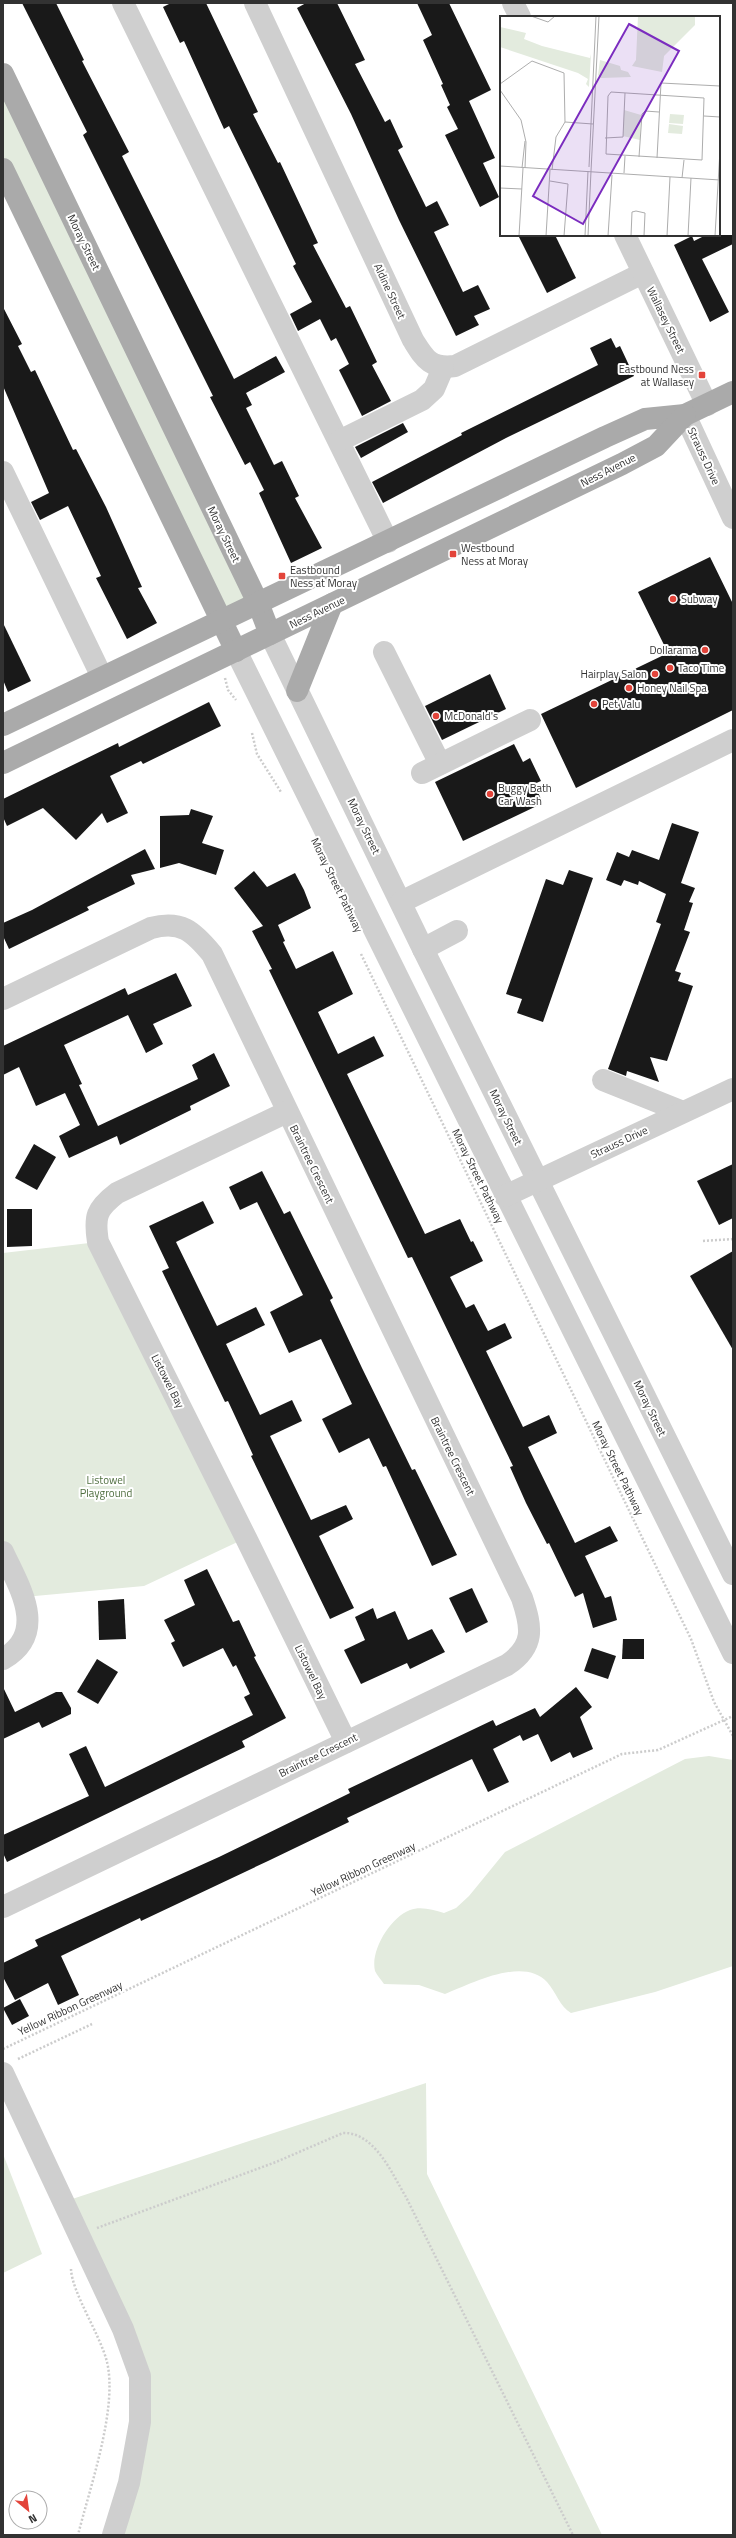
<svg xmlns="http://www.w3.org/2000/svg" width="736" height="2538" viewBox="0 0 736 2538" font-family="'Titillium Web',sans-serif">
<style>
.green{fill:#e3ebde}
.building{fill:#191919}
.lines{fill:none;stroke-linecap:round;stroke-linejoin:round}
.path{stroke:#ccc;stroke-width:2.5;stroke-dasharray:2 2;stroke-linecap:butt}
.minor{stroke:#cfcfcf;stroke-width:22}
.major{stroke:#aaa;stroke-width:22}
.poi-dot{fill:#e3443a;stroke:#fff;stroke-width:1.5}
.labels{text-anchor:middle;stroke-width:4;stroke-linejoin:round;paint-order:stroke}
.street-label{font-size:11px;fill:#323232;stroke:#fff}
.poi-label{font-size:11px;fill:#323232;stroke:#fff;text-anchor:start}
.park-label{font-size:11px;fill:#4f6e3f;stroke:#fff}
.inset-road{fill:none;stroke:#adadad;stroke-width:1}
.view{fill:#7b2cbf;fill-opacity:0.15;stroke:#7b2cbf;stroke-width:2}
.inset-edge{fill:none;stroke:#323232;stroke-width:2}
</style>
<rect width="100%" height="100%" fill="#fff"/>
<g class="green">
<path d="M3,74L258,603L221,620L3,169Z"/>
<path d="M98,1242L246,1538L144,1586L24,1597L3,1552V1253Z"/>
<path d="M709,1756L733,1760V1966L655,1992L571,2013C560,2007 556,1992 547,1982C523,1956 471,1984 445,1994L419,1985L384,1984C381,1980 377,1975 375,1971C370,1950 391,1917 410,1910C421,1906 433,1910 444,1913L456,1908L469,1896L505,1852L685,1759Z"/>
<path d="M426,2083L427,2174L602,2535H113L141,2397L63,2202Z"/>
<path d="M3,2154L42,2254L3,2273Z"/>
</g>
<g class="building">
<path d="M22,3H56L84,60L82,61L129,152L122,156L234,379L276,356L285,372L246,393L252,405L246,408L274,465L282,461L299,496L295,498L322,548L291,563L259,493L264,490L250,462L245,465L210,397L213,396L83,135L87,132Z"/>
<path d="M171,3H206L258,112L253,114L278,163L280,162L318,243L313,245L346,308L350,306L377,362L372,365L391,401L362,416L339,370L349,364L336,338L331,341L320,319L298,331L290,314L312,302L293,266L296,264L253,175L229,126L224,129L184,41L180,43L163,7Z"/>
<path d="M306,3H337L365,60L355,64L385,122L390,119L403,147L398,150L426,207L437,201L449,225L434,232L463,292L478,285L490,309L474,316L479,325L456,336L399,220L351,114L297,8Z"/>
<path d="M417,3H449L491,90L469,101L495,158L483,163L499,197L480,207L445,135L458,129L447,107L450,105L441,85L443,84L423,40L432,35Z"/>
<path d="M518,235H555L576,278L547,293Z"/>
<path d="M706,235H733V244L702,259L729,312L710,322L674,245L692,236L694,241Z"/>
<path d="M3,307L22,344L18,346L31,372L35,370L73,450L76,449L106,507L142,587L138,588L157,623L127,639L96,578L101,576L68,506L40,520L31,502L49,493L3,386Z"/>
<path d="M611,338L616,348L620,346L634,376L506,438L383,503L372,482L462,435L461,433L598,365L590,348Z"/>
<path d="M403,423L408,432L361,458L355,447Z"/>
<path d="M710,557L733,604V710L576,788L541,714L668,653L638,592Z"/>
<path d="M3,623L31,681L8,692L3,680Z"/>
<path d="M490,674L506,709L442,740L425,706Z"/>
<path d="M209,702L221,726L143,764L141,761L110,776L128,813L107,823L102,813L76,840L43,808L7,826L3,817V799L118,743L119,747Z"/>
<path d="M514,744L523,762L530,758L541,781L534,784L543,803L463,841L435,782Z"/>
<path d="M191,809L213,816L202,843L224,850L216,875L179,863L160,868V816L189,815Z"/>
<path d="M672,823L699,832L681,883L695,888L689,902L693,903L684,930L690,932L675,971L681,973L678,981L693,986L667,1061L650,1057L659,1082L627,1071L626,1076L608,1069L661,924L656,922L666,894L639,881L638,885L624,880L621,886L606,880L617,852L629,857L632,850L659,860Z"/>
<path d="M145,849L155,869L131,875L135,884L87,907L89,910L9,949L3,936V923L32,910Z"/>
<path d="M569,870L593,878L543,1022L517,1013L522,999L506,994L546,879L563,885Z"/>
<path d="M254,871L267,887L295,873L304,890L311,908L278,925L285,941L283,942L296,969L333,951L353,994L318,1012L338,1054L374,1036L384,1056L347,1074L425,1234L460,1219L471,1242L473,1241L483,1261L450,1277L466,1308L474,1304L488,1331L505,1323L512,1338L486,1351L523,1427L549,1415L557,1433L528,1447L575,1543L610,1526L618,1541L585,1556L605,1598L611,1596L617,1620L593,1628L583,1593L575,1597L549,1543L547,1544L526,1503L510,1467L513,1466L412,1257L408,1258L269,970L272,969L252,931L263,926L234,888Z"/>
<path d="M176,973L192,1006L153,1024L163,1044L146,1053L128,1015L64,1045L82,1084L79,1085L98,1126L198,1079L192,1065L214,1053L230,1086L190,1106L191,1110L120,1145L117,1136L69,1158L59,1136L80,1125L65,1093L36,1106L19,1067L3,1075V1046L125,988L128,995Z"/>
<path d="M34,1144L56,1157L37,1190L15,1178Z"/>
<path d="M733,1164V1218L719,1225L697,1181Z"/>
<path d="M262,1171L284,1214L290,1211L333,1298L330,1300L362,1368L412,1470L415,1469L457,1555L432,1566L386,1466L383,1467L369,1438L339,1453L322,1419L352,1404L321,1339L289,1353L270,1312L303,1295L257,1202L240,1210L229,1187Z"/>
<path d="M203,1201L214,1223L176,1242L217,1326L256,1307L265,1325L226,1344L260,1415L292,1400L302,1421L270,1436L311,1520L346,1505L353,1519L319,1536L354,1608L330,1619L251,1456L253,1455L228,1401L225,1402L162,1271L169,1268L149,1226Z"/>
<path d="M7,1209H32V1246L7,1247Z"/>
<path d="M733,1251V1350L690,1276Z"/>
<path d="M207,1569L233,1622L239,1620L256,1656L254,1657L286,1718L242,1741L245,1747L7,1862L3,1853V1835L89,1796L69,1754L86,1746L105,1787L253,1715L244,1697L250,1694L236,1665L233,1667L223,1648L183,1667L171,1643L175,1641L164,1620L195,1605L184,1580Z"/>
<path d="M472,1588L488,1622L466,1633L449,1598Z"/>
<path d="M124,1599L126,1639L99,1640L98,1601Z"/>
<path d="M373,1608L377,1619L395,1611L408,1640L432,1629L445,1652L410,1669L407,1663L361,1684L344,1650L365,1640L355,1617Z"/>
<path d="M623,1639H644V1659H622Z"/>
<path d="M592,1648L616,1656L608,1679L584,1671Z"/>
<path d="M97,1659L118,1672L98,1704L77,1692Z"/>
<path d="M3,1687L15,1712L56,1692H62L71,1708V1714L42,1728L39,1722L3,1739Z"/>
<path d="M576,1687L592,1707L580,1717L593,1749L573,1758L570,1752L551,1762L538,1734L523,1741L520,1735L493,1749L509,1782L488,1792L472,1759L347,1818L349,1822L268,1861L141,1921L140,1918L61,1956L79,1995L58,2005L48,1983L15,2000L3,1977V1963L38,1946L35,1940L219,1857L350,1793L348,1789L493,1720L496,1726L535,1708L540,1717Z"/>
<path d="M20,1999L29,2016L12,2025L3,2008Z"/>
</g>
<g class="lines">
<g class="path">
<path d="M225,678L228,690L236,700"/>
<path d="M252,733L257,754L281,792"/>
<path d="M361,954L691,1639L714,1702L733,1736"/>
<path d="M703,1241L733,1239"/>
<path d="M3,2049L622,1754L658,1750L733,1716"/>
<path d="M18,2059L92,2024"/>
<path d="M97,2228L276,2162L343,2133C375,2132 392,2174 406,2197L573,2535"/>
<path d="M71,2269C72,2293 100,2334 107,2362C118,2408 90,2487 78,2535"/>
</g>
<g class="minor">
<path d="M123,3L388,542"/>
<path d="M255,3L413,340C425,359 430,369 455,366L643,273"/>
<path d="M513,3L520,17"/>
<path d="M625,235L707,405"/>
<path d="M685,415L733,518"/>
<path d="M339,441L422,400L434,389L443,368"/>
<path d="M3,472L102,677"/>
<path d="M270,634L423,949L733,1574"/>
<path d="M236,651L733,1653"/>
<path d="M384,652L440,764"/>
<path d="M422,773L530,720"/>
<path d="M401,902L733,740"/>
<path d="M423,949L457,931"/>
<path d="M3,999L151,928C181,920 193,931 212,954L522,1598C532,1628 535,1646 507,1665L3,1907"/>
<path d="M603,1080L683,1112"/>
<path d="M287,1112L117,1193C96,1209 94,1217 98,1242L246,1538L346,1742"/>
<path d="M505,1196L733,1089"/>
<path d="M3,1552C19,1587 49,1632 3,1659"/>
<path d="M3,2073L123,2329L140,2376V2422L129,2483L113,2535"/>
</g>
<g class="major">
<path d="M3,74L258,603L270,634"/>
<path d="M3,169L236,651"/>
<path d="M297,691L332,604"/>
<path d="M3,725L605,437L645,419L685,415L733,392"/>
<path d="M3,763L622,464L656,446L685,415"/>
</g>
</g>
<g class="poi-dot">
<rect x="698" y="371" width="8" height="8" rx="2"/>
<rect x="449" y="550" width="8" height="8" rx="2"/>
<rect x="278" y="572" width="8" height="8" rx="2"/>
<circle cx="673" cy="599" r="4"/>
<circle cx="705" cy="650" r="4"/>
<circle cx="670" cy="668" r="4"/>
<circle cx="655" cy="674" r="4"/>
<circle cx="629" cy="688" r="4"/>
<circle cx="594" cy="704" r="4"/>
<circle cx="436" cy="716" r="4"/>
<circle cx="490" cy="794" r="4"/>
</g>
<g class="labels">
<g class="street-label">
<text transform="translate(84 242) rotate(64)" y="4">Moray Street</text>
<text transform="translate(390 291) rotate(65)" y="4">Aldine Street</text>
<text transform="translate(666 320) rotate(64)" y="4">Wallasey Street</text>
<text transform="translate(704 456) rotate(65)" y="4">Strauss Drive</text>
<text transform="translate(608 470) rotate(-27)" y="4">Ness Avenue</text>
<text transform="translate(224 534) rotate(64)" y="4">Moray Street</text>
<text transform="translate(317 612) rotate(-26)" y="4">Ness Avenue</text>
<text transform="translate(364 826) rotate(64)" y="4">Moray Street</text>
<text transform="translate(337 885) rotate(64)" y="4">Moray Street Pathway</text>
<text transform="translate(506 1117) rotate(64)" y="4">Moray Street</text>
<text transform="translate(619 1142) rotate(-25)" y="4">Strauss Drive</text>
<text transform="translate(312 1164) rotate(64)" y="4">Braintree Crescent</text>
<text transform="translate(478 1176) rotate(64)" y="4">Moray Street Pathway</text>
<text transform="translate(168 1381) rotate(63)" y="4">Listowel Bay</text>
<text transform="translate(650 1408) rotate(64)" y="4">Moray Street</text>
<text transform="translate(453 1456) rotate(64)" y="4">Braintree Crescent</text>
<text transform="translate(618 1468) rotate(64)" y="4">Moray Street Pathway</text>
<text transform="translate(311 1672) rotate(64)" y="4">Listowel Bay</text>
<text transform="translate(318 1755) rotate(-26)" y="4">Braintree Crescent</text>
<text transform="translate(363 1869) rotate(-25)" y="4">Yellow Ribbon Greenway</text>
<text transform="translate(70 2008) rotate(-25)" y="4">Yellow Ribbon Greenway</text>
</g>
<g class="poi-label">
<text x="694" y="373" text-anchor="end">Eastbound Ness<tspan x="694" dy="13">at Wallasey</tspan></text>
<text x="461" y="552">Westbound<tspan x="461" dy="13">Ness at Moray</tspan></text>
<text x="290" y="574">Eastbound<tspan x="290" dy="13">Ness at Moray</tspan></text>
<text x="681" y="603">Subway</text>
<text x="697" y="654" text-anchor="end">Dollarama</text>
<text x="678" y="672">Taco Time</text>
<text x="647" y="678" text-anchor="end">Hairplay Salon</text>
<text x="637" y="692">Honey Nail Spa</text>
<text x="602" y="708">Pet Valu</text>
<text x="444" y="720">McDonald's</text>
<text x="498" y="792">Buggy Bath<tspan x="498" dy="13">Car Wash</tspan></text>
</g>
<g class="park-label">
<text x="106" y="1484">Listowel<tspan x="106" dy="13">Playground</tspan></text>
</g>
</g>
<g transform="translate(500 16)">
<rect width="220" height="220" fill="#fff"/>
<path d="M138,0H195V9L164,40L162,56L132,50L136,44ZM0,11L26,17L24,23L42,30L90,42L91,38L89,71L86,68L88,63L78,57L0,31ZM100,44L120,50L121,54L128,56L131,61L101,62L98,59ZM124,94L141,99L140,124L123,120ZM170,98L184,99L183,108L169,107ZM169,108L183,110L182,118L168,117Z" fill="#e3ebde"/>
<path class="inset-road" d="M31,0L48,6L55,0M0,68L32,45L64,57L65,106L56,121L52,154M0,74L21,104L26,126L25,152M111,76L204,82L202,144L106,138L108,80ZM204,100L220,101M65,106L93,108M105,122L123,121L125,77M139,141L142,98L145,95L159,96M157,142L161,67L220,70M0,150L220,164M89,151L96,0M22,152L25,125M91,155L99,0M124,157L125,140M182,162L184,144M50,165L68,168L64,220M0,172L22,173M19,220L23,152M46,220L50,154M85,220L88,155M88,220L91,155M108,220L112,159M131,220L132,196L136,195L145,197L144,220M167,220L170,161M188,220L191,162M215,220L220,134"/>
<path class="view" d="M129,8L179,35L83,208L33,180Z"/>
<rect width="220" height="220" class="inset-edge"/>
</g>
<rect width="736" height="2538" fill="none" stroke="#323232" stroke-width="8"/>
<g transform="translate(28 2510) rotate(151)"><circle r="19" fill="#ffffff" stroke="#adadad"/>
<path d="M0-3L7 15L0 10L-7 15Z" fill="#e3443a"/>
<text y="-6" font-size="11" font-weight="bold" text-anchor="middle" fill="#323232">N</text>
</g>
</svg>
